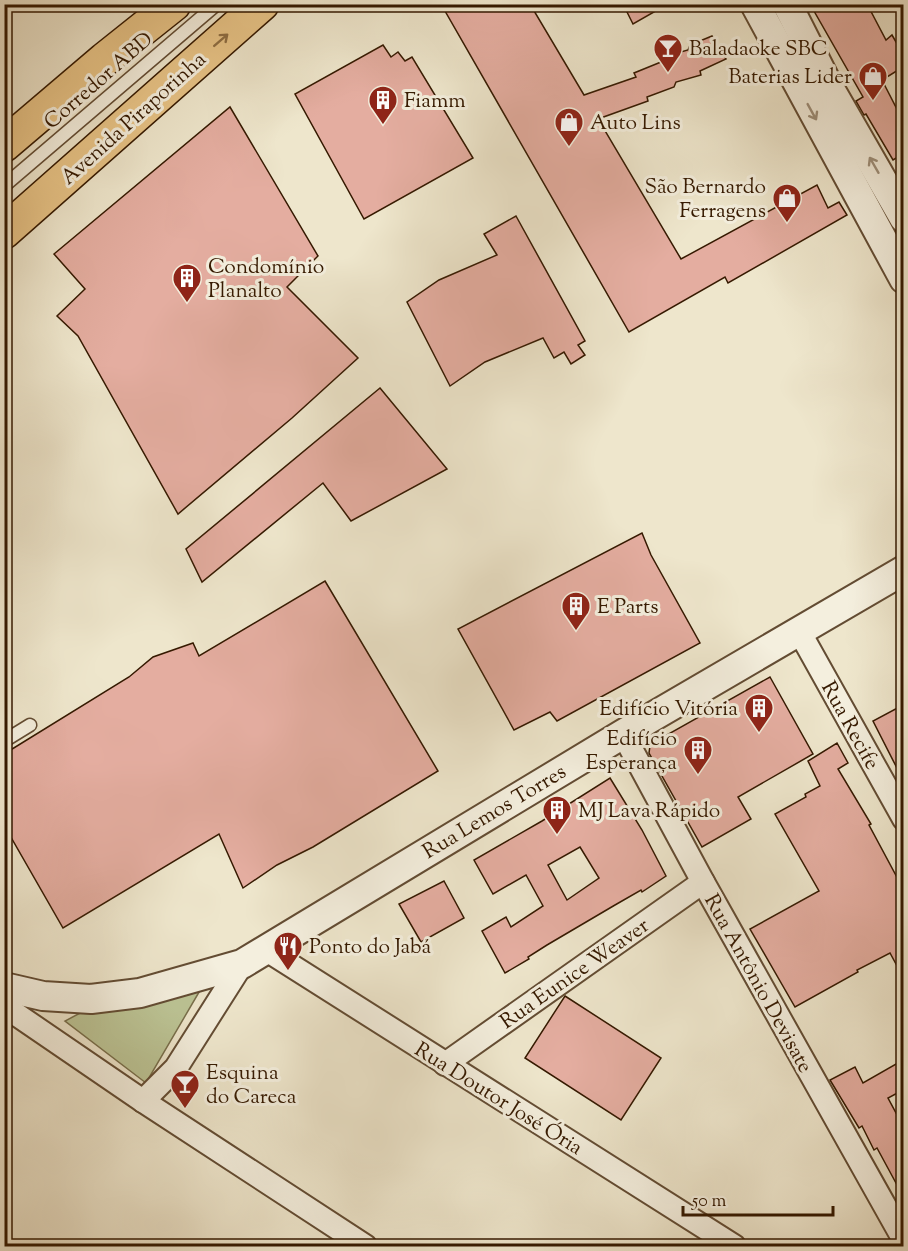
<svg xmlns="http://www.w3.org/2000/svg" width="908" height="1251" viewBox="0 0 908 1251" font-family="'Sorts Mill Goudy',serif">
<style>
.green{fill:#bcc495;stroke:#786e4a;stroke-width:1.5}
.building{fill:#e4ada0;stroke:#351900;stroke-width:1.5;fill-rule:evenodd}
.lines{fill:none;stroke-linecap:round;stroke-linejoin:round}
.service-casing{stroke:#634c33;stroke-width:15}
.minor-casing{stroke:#634c33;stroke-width:26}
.tertiary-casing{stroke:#634c33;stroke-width:32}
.primary-casing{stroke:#351900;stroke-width:36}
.service{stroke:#f4efde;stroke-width:12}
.minor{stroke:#f4efde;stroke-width:22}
.tertiary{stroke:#f4efde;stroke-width:28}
.primary{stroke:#e7c386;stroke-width:33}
.oneway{stroke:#8e6e43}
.oneway2{stroke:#9e8f7a}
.labels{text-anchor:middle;stroke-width:6;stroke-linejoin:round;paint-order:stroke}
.poi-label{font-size:21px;fill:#351900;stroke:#f4efde;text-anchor:start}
.street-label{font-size:21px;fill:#351900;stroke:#f4efde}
</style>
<rect width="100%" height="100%" fill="#eee6cc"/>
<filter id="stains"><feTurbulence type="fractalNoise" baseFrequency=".00333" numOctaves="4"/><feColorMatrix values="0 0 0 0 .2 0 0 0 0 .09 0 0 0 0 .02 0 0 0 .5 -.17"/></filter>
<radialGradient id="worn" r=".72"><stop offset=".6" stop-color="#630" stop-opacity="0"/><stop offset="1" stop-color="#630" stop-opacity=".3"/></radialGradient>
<path class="green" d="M202,987L146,1083L65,1021L84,1011L121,1010L157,1002Z"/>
<g class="building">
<path d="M441,4H530L584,95L636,77L634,73L661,62L660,58L688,50L690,45L712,36L726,59L700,71L701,75L676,82L674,87L647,97L648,101L598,119L681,259L817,185L828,208L839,202L847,215L728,283L725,277L629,332Z"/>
<path d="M623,4H668L633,24Z"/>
<path d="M810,4H867L886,40L892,35L903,54V67L882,80L903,121V154L893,160L866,114L864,115L856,101L863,97Z"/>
<path d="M383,45L391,57L398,52L405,61L412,57L473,158L364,219L295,94Z"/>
<path d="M230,107L318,256L287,287L358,358L292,418L178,514L78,336L57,316L85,289L54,254Z"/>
<path d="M516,216L585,341L578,345L585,355L571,364L564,352L554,358L543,338L485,362L450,386L407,302L439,280L497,255L484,234Z"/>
<path d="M380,388L447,469L351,521L323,483L202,582L186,549Z"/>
<path d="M642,533L651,555L700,643L557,721L550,712L514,730L458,629Z"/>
<path d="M325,581L438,771L313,847L277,865L243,888L219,834L63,928L4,825V754L129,677L153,657L193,643L199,656Z"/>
<path d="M770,677L813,754L738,797L751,819L702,847L649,753L650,746L656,741Z"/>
<path d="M903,705V780L873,721Z"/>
<path d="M837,743L848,763L838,769L871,824L869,825L899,881L903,879V977L890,953L857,970L858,972L795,1007L750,929L819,891L775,814L806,797L805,794L820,786L808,761Z"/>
<path d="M610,778L642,830L666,876L642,892L641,890L615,905L547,945L528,957L529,959L505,973L482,931L506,917L511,927L543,906L526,875L493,894L474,860L542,821ZM580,847L599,878L567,900L548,865Z"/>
<path d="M444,881L464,918L421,942L399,904Z"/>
<path d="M565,996L661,1058L621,1120L525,1058Z"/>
<path d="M903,1060V1090L888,1098L903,1126V1196L877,1148L874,1150L862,1126L859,1128L830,1080L855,1067L863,1083Z"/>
</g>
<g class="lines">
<g class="service-casing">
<g id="service">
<path d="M4,186L217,4"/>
<path d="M4,741L30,725"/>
</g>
</g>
<g class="minor-casing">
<g id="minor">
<path d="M799,631L904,819"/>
<path d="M623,734L703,882L904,1240"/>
<path d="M265,949L734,1246"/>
<path d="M4,1006L143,1101L365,1246"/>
<path d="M445,1064L703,882"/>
<path d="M143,1101L176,1068L242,964"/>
</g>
</g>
<g class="tertiary-casing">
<g id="tertiary">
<path d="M755,4L904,279"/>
<path d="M787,4L830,89L904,218"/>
<path d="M4,987L43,996L91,999L140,993L242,964L623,734L904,570"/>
</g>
</g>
<g class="primary-casing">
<g id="primary">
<path d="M4,145L105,59L174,4"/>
<path d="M4,232L262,4"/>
</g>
</g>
<use href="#service" class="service"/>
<use href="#minor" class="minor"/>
<use href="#tertiary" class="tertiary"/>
<use href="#primary" class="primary"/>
</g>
<defs><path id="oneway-shaft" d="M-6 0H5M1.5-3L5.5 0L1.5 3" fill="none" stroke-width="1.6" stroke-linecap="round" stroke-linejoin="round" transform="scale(1.5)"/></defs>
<use class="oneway" href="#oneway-shaft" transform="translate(221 40) rotate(-41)"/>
<g class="oneway2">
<use href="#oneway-shaft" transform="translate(812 112) rotate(61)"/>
<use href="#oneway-shaft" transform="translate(874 165) rotate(-120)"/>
</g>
<defs>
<g id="bar-pin" transform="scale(1.5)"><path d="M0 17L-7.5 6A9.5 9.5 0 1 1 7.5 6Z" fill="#8f2418" stroke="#f4efde"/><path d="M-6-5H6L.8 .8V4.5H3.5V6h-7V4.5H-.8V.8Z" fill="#fff"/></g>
<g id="shop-pin" transform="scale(1.5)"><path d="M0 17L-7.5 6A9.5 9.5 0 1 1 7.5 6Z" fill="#8f2418" stroke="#f4efde"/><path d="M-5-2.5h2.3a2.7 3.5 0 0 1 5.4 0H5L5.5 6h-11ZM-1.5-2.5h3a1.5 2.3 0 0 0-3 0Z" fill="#fff"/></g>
<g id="building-pin" transform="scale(1.5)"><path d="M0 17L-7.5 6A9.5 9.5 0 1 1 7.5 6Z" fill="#8f2418" stroke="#f4efde"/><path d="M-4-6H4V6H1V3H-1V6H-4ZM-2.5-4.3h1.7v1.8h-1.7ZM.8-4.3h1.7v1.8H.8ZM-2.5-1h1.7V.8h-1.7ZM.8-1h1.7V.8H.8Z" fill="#fff"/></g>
<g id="restaurant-pin" transform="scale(1.5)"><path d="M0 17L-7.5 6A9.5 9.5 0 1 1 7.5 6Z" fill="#8f2418" stroke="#f4efde"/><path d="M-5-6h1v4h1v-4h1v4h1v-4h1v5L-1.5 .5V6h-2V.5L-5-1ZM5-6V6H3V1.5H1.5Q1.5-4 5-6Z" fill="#fff"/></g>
</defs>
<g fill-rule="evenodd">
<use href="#bar-pin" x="668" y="48"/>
<use href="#shop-pin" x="873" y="76"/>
<use href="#building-pin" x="383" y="100"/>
<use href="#shop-pin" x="569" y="122"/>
<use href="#shop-pin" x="787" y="198"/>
<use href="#building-pin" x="187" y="278"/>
<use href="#building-pin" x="576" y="606"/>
<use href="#building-pin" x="759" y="708"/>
<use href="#building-pin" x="698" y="750"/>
<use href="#building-pin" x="557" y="810"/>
<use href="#restaurant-pin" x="288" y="946"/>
<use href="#bar-pin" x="185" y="1084"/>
</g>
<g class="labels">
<g class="poi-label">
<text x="689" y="55">Baladaoke SBC</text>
<text x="852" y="83" text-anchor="end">Baterias Lider</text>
<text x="404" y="107">Fiamm</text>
<text x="590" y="129">Auto Lins</text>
<text x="766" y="193" text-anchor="end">São Bernardo<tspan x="766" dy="24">Ferragens</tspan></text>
<text x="208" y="273">Condomínio<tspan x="208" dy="24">Planalto</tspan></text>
<text x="597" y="613">E Parts</text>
<text x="738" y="715" text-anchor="end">Edifício Vitória</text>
<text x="677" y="745" text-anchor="end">Edifício<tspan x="677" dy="24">Esperança</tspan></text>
<text x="578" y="817">MJ Lava Rápido</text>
<text x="309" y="953">Ponto do Jabá</text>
<text x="206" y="1079">Esquina<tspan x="206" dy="24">do Careca</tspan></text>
</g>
<g class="street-label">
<text transform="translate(98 80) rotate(-41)" y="7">Corredor ABD</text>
<text transform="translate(133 118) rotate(-42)" y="7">Avenida Piraporinha</text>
<text transform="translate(851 725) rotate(61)" y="7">Rua Recife</text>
<text transform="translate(494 811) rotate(-31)" y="7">Rua Lemos Torres</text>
<text transform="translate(574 973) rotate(-35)" y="7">Rua Eunice Weaver</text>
<text transform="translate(759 983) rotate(61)" y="7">Rua Antônio Devisate</text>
<text transform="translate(499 1098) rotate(32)" y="7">Rua Doutor José Ória</text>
</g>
</g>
<rect width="908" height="1251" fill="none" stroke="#eee6cc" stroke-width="24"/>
<rect x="6" y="6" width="896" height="1239" fill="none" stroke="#351900" stroke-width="3"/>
<rect x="12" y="12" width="884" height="1227" fill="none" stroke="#351900" stroke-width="1.5"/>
<path d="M683 1206v9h150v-9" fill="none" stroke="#351900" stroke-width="3"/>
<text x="692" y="1206" font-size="18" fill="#351900" stroke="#f4efde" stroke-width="4.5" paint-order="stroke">50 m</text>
<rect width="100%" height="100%" filter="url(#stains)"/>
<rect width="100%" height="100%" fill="url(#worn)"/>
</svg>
